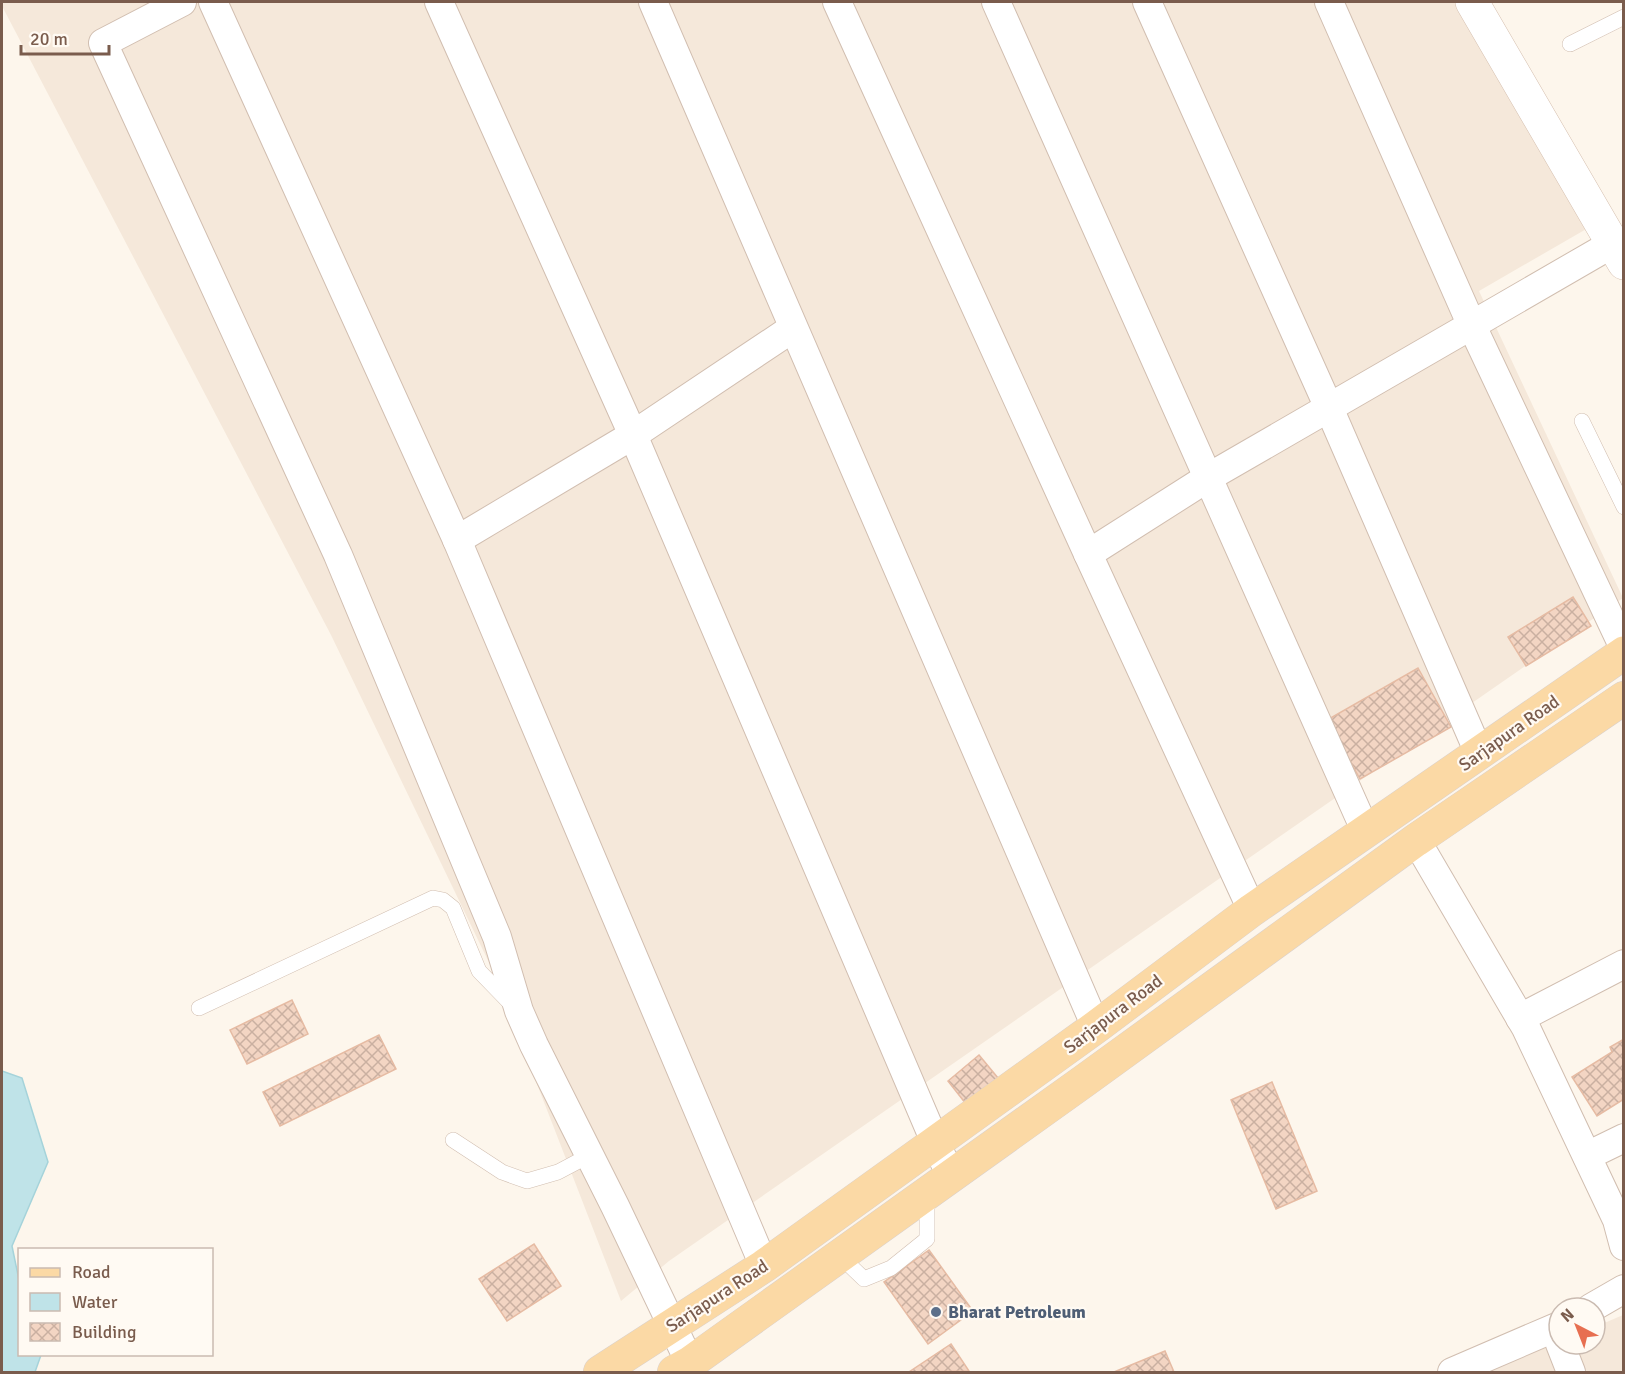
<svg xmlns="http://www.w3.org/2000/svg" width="1625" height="1374" viewBox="0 0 1625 1374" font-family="Signika,sans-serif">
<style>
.residential{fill:#f5e8da}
.water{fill:#bfe3e8;stroke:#a5d3da;stroke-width:1.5}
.building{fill:url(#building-cross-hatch);stroke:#e6bba3;stroke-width:1.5}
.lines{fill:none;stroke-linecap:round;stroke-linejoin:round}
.lane-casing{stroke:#d1beb0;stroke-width:16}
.street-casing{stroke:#d1beb0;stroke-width:30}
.secondary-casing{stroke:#d6c0b0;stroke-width:34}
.primary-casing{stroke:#dad1cd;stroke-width:34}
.lane{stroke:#fff;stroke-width:15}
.street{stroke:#fff;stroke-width:28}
.secondary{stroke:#fff;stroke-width:33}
.primary{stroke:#fbd9a5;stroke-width:33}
.service-dot{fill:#5c6f8a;stroke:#fffaf3;stroke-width:2}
.labels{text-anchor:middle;stroke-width:4.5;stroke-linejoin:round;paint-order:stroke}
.street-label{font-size:18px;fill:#7a5c4d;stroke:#fffaf3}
.service-label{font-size:18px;font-weight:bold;fill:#4e5e75;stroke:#fffaf3;text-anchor:start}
</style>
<defs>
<pattern id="building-cross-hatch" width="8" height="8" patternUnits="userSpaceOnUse" patternTransform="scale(1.5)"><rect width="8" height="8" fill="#f3d5c3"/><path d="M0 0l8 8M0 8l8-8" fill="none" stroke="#cab0a1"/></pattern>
</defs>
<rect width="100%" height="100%" fill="#fdf6ec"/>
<g class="residential">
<path d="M2,2H1483L1614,213L1479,291L1623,598L669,1261L621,1301L494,973L331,635L2,6Z"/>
<path d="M1623,1315V1372H1487L1559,1342V1344H1595V1327Z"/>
</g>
<path class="water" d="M2,1071L22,1078L48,1162L12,1246L19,1280L20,1354L41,1355L35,1372H2Z"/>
<g class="building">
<path d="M1573,597L1591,626L1526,666L1508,637Z"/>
<path d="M1418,668L1451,727L1360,779L1327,720Z"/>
<path d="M292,1000L308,1034L247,1064L230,1030Z"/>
<path d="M379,1035L396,1069L280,1126L263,1092Z"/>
<path d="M1624,1039V1099L1597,1116L1572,1077L1612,1052L1610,1047Z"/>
<path d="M979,1055L998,1078L966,1104L948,1081Z"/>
<path d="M1272,1082L1317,1191L1276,1209L1231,1100Z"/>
<path d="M534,1244L561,1286L507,1321L479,1279Z"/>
<path d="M929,1250L973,1311L928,1344L884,1282Z"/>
<path d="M951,1344L969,1371L909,1372Z"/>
<path d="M1165,1351L1174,1372H1114Z"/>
</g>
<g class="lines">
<g class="lane-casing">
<g id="lane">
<path d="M1570,44L1624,17"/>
<path d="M1582,421L1624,507"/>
<path d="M199,1008L433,898L443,900L453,908L479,971L511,1004"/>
<path d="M453,1140L502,1172L527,1181L558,1172L590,1155"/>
<path d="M840,1256L864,1279L891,1268L927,1239V1195"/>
</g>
</g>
<g class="street-casing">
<g id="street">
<path d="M182,2L103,43L338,555L497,937L519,1011L534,1045L615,1206L690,1363"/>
<path d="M213,2L457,540L764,1266"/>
<path d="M439,2L633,435L936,1144L951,1176"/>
<path d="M653,2L1096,1027"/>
<path d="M837,2L1088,554L1252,910"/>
<path d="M996,2L1366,832"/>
<path d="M1147,2L1329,408L1479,753"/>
<path d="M1329,2L1472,326L1624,648"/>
<path d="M457,540L633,435L793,328"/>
<path d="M1088,554L1209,477L1612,244"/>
<path d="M1416,840L1526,1028L1617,1220L1624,1246"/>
<path d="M1520,1018L1624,964"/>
<path d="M1587,1156L1624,1138"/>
<path d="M1591,1308L1624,1289"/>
<path d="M1560,1344L1571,1372"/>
<path d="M1452,1372L1559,1326"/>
</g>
</g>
<g class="secondary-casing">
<path id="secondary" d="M1472,2L1624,263"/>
</g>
<g class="primary-casing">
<g id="primary">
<path d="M600,1372L764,1266L1096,1027L1252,910L1624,653"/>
<path d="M674,1372L690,1363L1084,1081L1416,840L1624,698"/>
</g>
</g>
<use href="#lane" class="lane"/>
<use href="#street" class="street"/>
<use href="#secondary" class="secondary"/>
<use href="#primary" class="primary"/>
</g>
<circle class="service-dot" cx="936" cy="1312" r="6"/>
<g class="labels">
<g class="street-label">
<text transform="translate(1509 733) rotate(-35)" y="6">Sarjapura Road</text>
<text transform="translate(1113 1014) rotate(-37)" y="6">Sarjapura Road</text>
<text transform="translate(717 1296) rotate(-33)" y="6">Sarjapura Road</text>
</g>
<g class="service-label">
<text x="948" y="1318">Bharat Petroleum</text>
</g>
</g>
<rect width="1625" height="1374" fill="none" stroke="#7a5c4d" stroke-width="6"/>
<rect x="18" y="1248" width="195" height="108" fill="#fffaf3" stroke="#cabbb1" stroke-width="1.5"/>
<rect x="30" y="1268" width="30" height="9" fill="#fbd9a5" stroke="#cabbb1" stroke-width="1.5"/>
<text x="72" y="1278" font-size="18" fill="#7a5c4d">Road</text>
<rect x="30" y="1293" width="30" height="18" fill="#bfe3e8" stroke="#cabbb1" stroke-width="1.5"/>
<text x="72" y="1308" font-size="18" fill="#7a5c4d">Water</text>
<rect x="30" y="1323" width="30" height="18" fill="url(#building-cross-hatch)" stroke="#cabbb1" stroke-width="1.5"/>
<text x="72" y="1338" font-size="18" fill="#7a5c4d">Building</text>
<g transform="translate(1577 1326) rotate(318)"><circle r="28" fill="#fffaf3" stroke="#cabbb1" stroke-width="1.5"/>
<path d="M0-4.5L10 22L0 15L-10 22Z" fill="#e76f51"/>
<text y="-9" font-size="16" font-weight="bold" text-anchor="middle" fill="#7a5c4d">N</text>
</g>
<path d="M21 45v9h88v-9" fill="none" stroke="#7a5c4d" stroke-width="3"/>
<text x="30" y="45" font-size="18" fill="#7a5c4d" stroke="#fffaf3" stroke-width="4.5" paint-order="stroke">20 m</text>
</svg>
